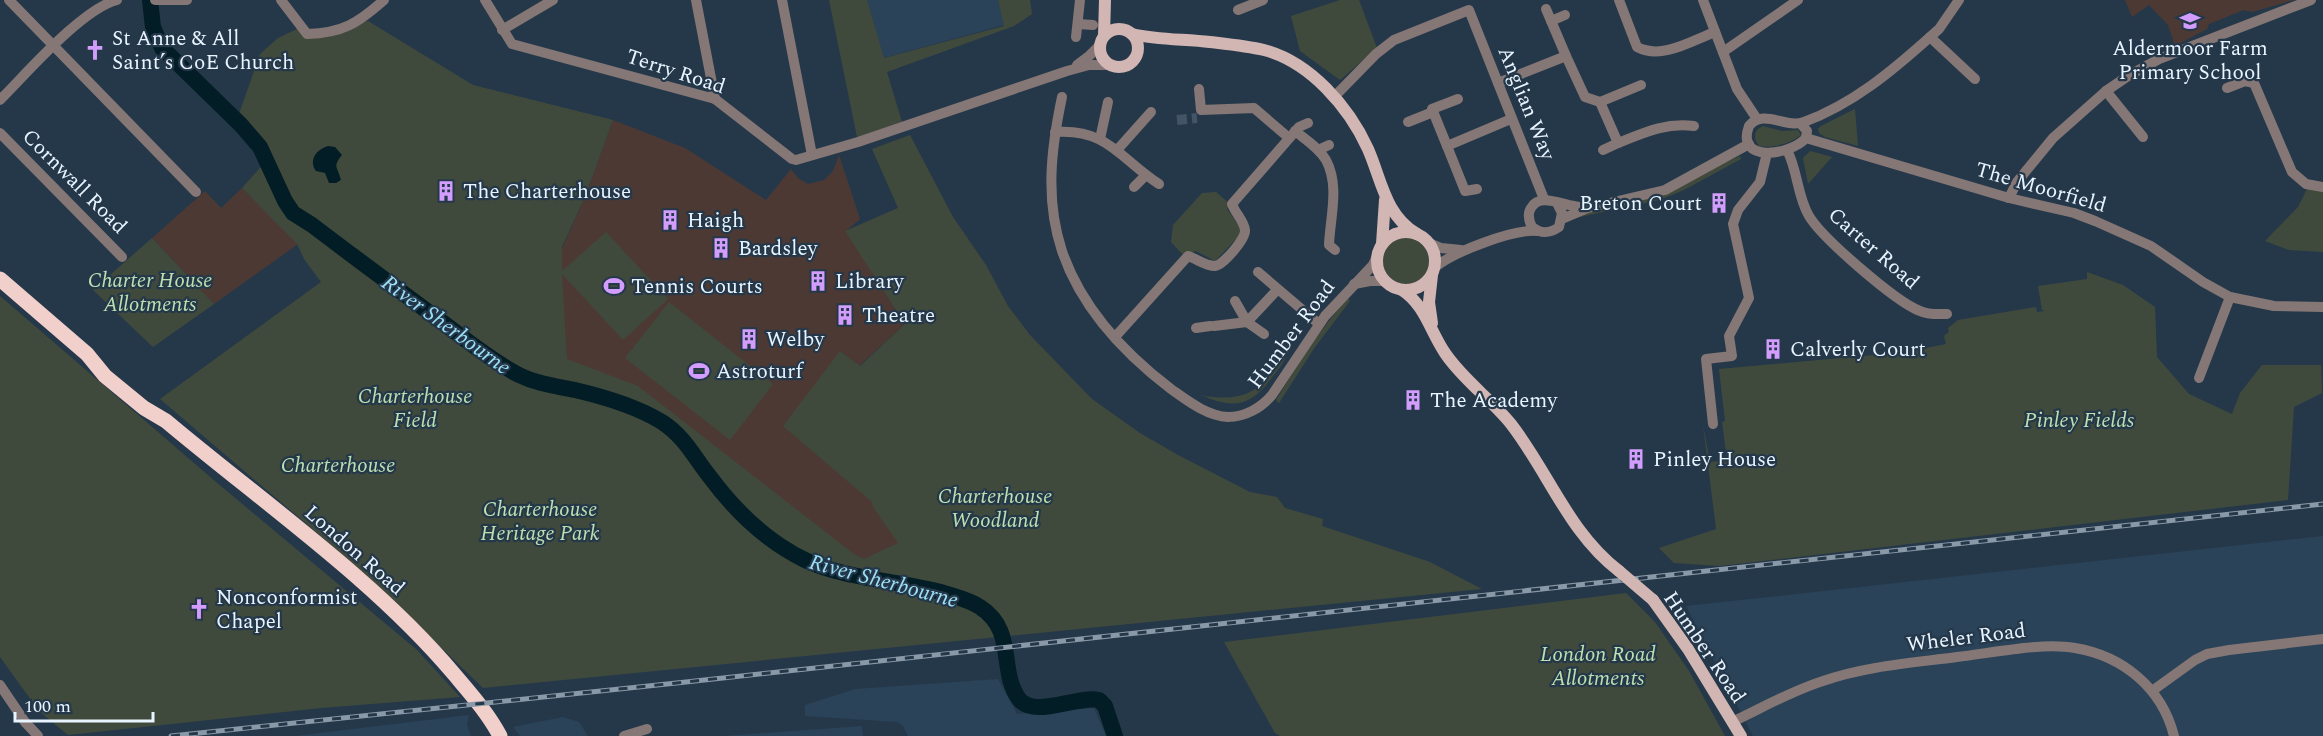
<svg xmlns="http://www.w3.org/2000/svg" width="2323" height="736" viewBox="0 0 2323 736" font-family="Spectral,serif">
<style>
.built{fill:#2a4358}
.education{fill:#4d3934}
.green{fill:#404a3c}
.water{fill:#021d25}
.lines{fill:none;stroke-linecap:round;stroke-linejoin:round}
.river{stroke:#021d25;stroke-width:16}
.minor-tunnel{stroke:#425465;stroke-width:10;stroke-dasharray:10 5;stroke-linecap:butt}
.minor{stroke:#857775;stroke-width:10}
.major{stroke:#d2b6b3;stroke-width:12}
.highway{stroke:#f1cfcb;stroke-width:15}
.rail-casing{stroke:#8a99a8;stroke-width:5}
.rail{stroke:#25384a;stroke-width:3;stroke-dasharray:9;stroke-linecap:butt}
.major-bridge{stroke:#d2b6b3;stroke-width:12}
.labels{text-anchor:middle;stroke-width:4.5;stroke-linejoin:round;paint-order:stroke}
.poi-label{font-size:21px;fill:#e8f4ff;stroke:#25384a;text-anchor:start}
.street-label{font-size:21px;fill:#e8f4ff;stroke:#25384a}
.park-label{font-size:21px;font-style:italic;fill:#bce0af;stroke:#25384a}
.water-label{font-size:22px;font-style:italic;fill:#9be0f7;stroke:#25384a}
</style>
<rect width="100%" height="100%" fill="#25384a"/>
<g class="built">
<path d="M867,0H998L1004,25L883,58Z"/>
<path d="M2323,536V736H1753L1686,606Z"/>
<path d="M998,679L1017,714L1094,708L1106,736H908L903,726L897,722L805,716V705L855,689Z"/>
<path d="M469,715L467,725L471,736H295Z"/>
<path d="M563,717L579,722L588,736H520L513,727Z"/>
<path d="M862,726L863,736H723Z"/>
</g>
<g class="education">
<path d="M2125,0H2294L2252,12L2244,10L2209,24L2207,29L2175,46L2168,25L2149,5L2132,17Z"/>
<path d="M613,120L685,148L766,200L791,169L798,178L808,184L824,180L833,171L839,155L860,219L846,231L905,324L859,366L840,351L866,470L905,541L877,565L843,553L567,366L560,253L585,197Z"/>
<path d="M242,188L298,244L214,304L152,238L205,191L221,208Z"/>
</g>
<g class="green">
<path d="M829,0H867L884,58L1004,26L998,0H1030L1032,14L1014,26L887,72L902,122L857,137Z"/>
<path d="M1340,0H1359L1377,48L1340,80L1300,51L1291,16Z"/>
<path d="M368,21L473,85L613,120L585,197L562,247V271L606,232L668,299L623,340L562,274L567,359L638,386L854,554L864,559L898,543L873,507L872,502L783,426L840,351L860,366L905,324L845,231L898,208L872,149L910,135L953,217L986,265L1008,306L1030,335L1092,399L1140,433L1178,455L1250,492L1277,497L1285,508L1323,519L1322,526L1430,562L1482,589L483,688L364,573L160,399L321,282L304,259L297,244L242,188L266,161L234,128L260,54L278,38L299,28L307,34Z"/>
<path d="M1855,109L1858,146L1825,137L1819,133L1818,129L1821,126Z"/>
<path d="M1763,126L1782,131L1798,130L1801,135C1790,144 1773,148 1759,146C1755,140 1753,135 1758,129Z"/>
<path d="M1810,151L1832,157L1808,184L1803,158Z"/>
<path d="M1740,156L1741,159L1684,190L1659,200L1580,217V214L1634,202Z"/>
<path d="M2309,185L2323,187V252L2289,250L2265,241L2298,207Z"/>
<path d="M1216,192L1230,204L1227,209L1240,227L1241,234L1215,261L1196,251L1184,256L1171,242L1173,225L1202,193Z"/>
<path d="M152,238L214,304L153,347L93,290Z"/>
<circle cx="1406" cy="261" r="23"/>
<path d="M2087,272L2123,285L2155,307L2157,357L2189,394L2232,414L2240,393L2262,365H2321L2322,393L2294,407L2288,500L1720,566L1674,563L1659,548L1716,529L1703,425L1710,462L1727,460L1722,422L1725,421L1719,369L1906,352L1946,344L1944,336L1949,332L1948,328L1958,320L2036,307L2037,312L2045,311L2042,310L2038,286L2087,279Z"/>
<path d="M0,296L216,482L417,650L460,697L321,708L68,735L39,711L0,657Z"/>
<path d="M1348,298L1350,301L1315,347L1279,403L1276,400C1298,365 1320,329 1348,298Z"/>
<path d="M669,302L773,384L730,440L625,358Z"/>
<path d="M1286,356C1283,365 1275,373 1270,380C1249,409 1229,408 1199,394C1203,395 1207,397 1212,397C1252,401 1263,385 1286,356Z"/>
<path d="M1626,593L1655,622L1689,671L1725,736H1280L1275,733L1224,642Z"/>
</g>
<path class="water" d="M328,146L335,147L342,155C332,167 338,167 341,180L336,183H329L325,173L316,171C308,160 317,149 328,146Z"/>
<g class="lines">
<path class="river" d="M150,0L153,27L162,48L241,125L260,147L285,201L293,213L312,225C354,257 396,288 438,319C464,338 490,360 519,375C537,384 556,386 575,390C605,397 636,406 662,422C685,437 694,457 710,477C736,512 766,541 805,560C845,579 901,581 944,593C956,597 970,600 980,607C1017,631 998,670 1019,699C1034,719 1077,695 1099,700L1105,706L1115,736"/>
<path class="minor-tunnel" d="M1177,120L1197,118"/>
<g class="minor">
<path d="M9,0L196,192"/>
<path d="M155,0H187"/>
<path d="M281,0L307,34C343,33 358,23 384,0"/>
<path d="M485,0L512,44L715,99L792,159L796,160L858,142L1067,71L1089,65H1109"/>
<path d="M696,0L715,99"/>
<path d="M782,0L812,155"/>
<path d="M1619,0L1637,47C1662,60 1691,41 1715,32"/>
<path d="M1703,0L1737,89L1757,119"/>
<path d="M1238,10L1263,0"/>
<path d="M1551,21L1565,15"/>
<path d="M1078,24L1093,25"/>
<path d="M502,30L553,0"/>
<path d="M1076,37L1080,0"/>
<path d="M1930,37L1975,79"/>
<path d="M1723,52L1798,0"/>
<path d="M1566,56L1585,97L1600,102L1618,143C1643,133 1666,122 1694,126"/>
<path d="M1077,65L1089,56L1100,45"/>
<path d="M1498,83L1566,56L1546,9"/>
<path d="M2227,88L2245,81L2254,83L2292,172L2306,184L2323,187"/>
<path d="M1199,89L1201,110L1254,108L1289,138"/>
<path d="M2106,91L2143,137"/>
<path d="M1062,97C1051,149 1045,200 1062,251C1081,307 1125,354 1171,389C1188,401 1207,416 1228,417C1245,417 1261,408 1272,395L1325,316L1373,265L1376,258"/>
<path d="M1334,97L1376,54L1394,40L1469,10L1544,199"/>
<path d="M0,100C27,73 82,9 117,0"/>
<path d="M1600,102L1641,85"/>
<path d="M1408,122L1433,112"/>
<path d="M1801,124L1807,131L1806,138C1790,156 1735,163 1749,126C1764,108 1785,129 1804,122C1853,104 1892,71 1930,37L1939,29L1959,0"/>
<path d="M1295,131C1306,140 1319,148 1326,160C1340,186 1330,218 1329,245L1335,250"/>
<path d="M1055,132C1108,128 1121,160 1159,184"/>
<path d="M0,133L122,257"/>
<path d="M1806,138L2009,198L2074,213L2095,221L2151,246L2203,282L2230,297L2274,306L2323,307"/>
<path d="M1100,139L1108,102"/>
<path d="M1447,146L1432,109L1458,99"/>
<path d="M1118,149L1151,112"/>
<path d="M1318,150L1329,145"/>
<path d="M1603,150L1618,143"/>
<path d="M1787,150C1798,171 1797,196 1809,216C1822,238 1896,302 1920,311C1928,315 1938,314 1947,314"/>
<path d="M1134,187L1146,175"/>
<path d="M1477,189L1465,191L1447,146L1511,119"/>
<path d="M2009,198L2017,182L2053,138L2106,91L2128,76L2159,59L2311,0"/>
<path d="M1557,203L1562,213L1559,227C1549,234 1541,234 1532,227C1529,221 1527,214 1531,208C1540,191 1565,207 1581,207"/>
<path d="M1562,219L1588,208L1665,190L1749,144"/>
<path d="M1427,242L1441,248L1461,250"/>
<path d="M1434,268C1453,252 1513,229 1537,231"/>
<path d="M1258,272L1319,324"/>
<path d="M1354,284L1370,281H1384"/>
<path d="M1235,301L1247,322L1264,334"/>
<path d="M1214,326L1247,322L1277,290"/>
<path d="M1196,328L1210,326"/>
<path d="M1115,337L1188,256C1197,259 1205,266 1215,266C1223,265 1246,239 1245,230C1244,221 1235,213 1232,204L1299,127L1308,123"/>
<path d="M2199,378L2230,297"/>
<path d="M1713,424L1706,359L1732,356L1729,336L1749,298L1733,224L1738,210L1760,182L1767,153"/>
<path d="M0,685L25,722L38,736"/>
<path d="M2152,691L2195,660L2207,654L2229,650L2323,639"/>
<path d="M1732,722C1762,708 1791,691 1823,681C1866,666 1912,663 1957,657C1992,653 2042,642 2075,648C2123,656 2162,688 2174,736"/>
<path d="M624,736L647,729"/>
</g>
<g class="major">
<circle cx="1119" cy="48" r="19"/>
<path d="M1132,34C1158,40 1184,39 1210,42C1227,44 1247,46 1264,50C1310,62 1349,107 1368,149C1382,181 1385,215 1417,234"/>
<path d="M1104,36L1105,0"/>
<circle cx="1406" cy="261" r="29"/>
<path d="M1382,244L1385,200"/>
<path d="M1402,290C1425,305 1430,331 1445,353C1463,380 1491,399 1511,424C1549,473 1569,533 1619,571"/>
<path d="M1432,323L1429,302L1432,275"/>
<path d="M1653,600L1688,649L1741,736"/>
</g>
<path class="highway" d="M0,279L87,354L105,376L144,408L166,421C261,501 374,579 454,674C470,693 488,713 500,736"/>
<g class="rail-casing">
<path id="rail" d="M171,736L686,682L2323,504"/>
</g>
<use href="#rail" class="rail"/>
<path class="major-bridge" d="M1619,571L1653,600"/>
</g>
<defs>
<g id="school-bare" transform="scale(1.62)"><path d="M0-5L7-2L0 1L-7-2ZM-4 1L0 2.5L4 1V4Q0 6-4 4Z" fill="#d29dfd" stroke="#25384a" stroke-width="2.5" paint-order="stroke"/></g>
<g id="church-bare" transform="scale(1.62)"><path d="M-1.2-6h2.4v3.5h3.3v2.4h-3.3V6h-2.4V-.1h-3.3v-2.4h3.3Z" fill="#d29dfd" stroke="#25384a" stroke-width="2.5" paint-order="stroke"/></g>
<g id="building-bare" transform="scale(1.62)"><path d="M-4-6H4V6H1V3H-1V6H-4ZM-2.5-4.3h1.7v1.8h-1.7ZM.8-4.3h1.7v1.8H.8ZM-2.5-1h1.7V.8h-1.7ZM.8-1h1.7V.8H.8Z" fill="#d29dfd" stroke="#25384a" stroke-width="2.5" paint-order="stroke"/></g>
<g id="stadium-bare" transform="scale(1.62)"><path d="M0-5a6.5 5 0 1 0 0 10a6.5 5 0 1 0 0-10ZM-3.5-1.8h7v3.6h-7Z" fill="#d29dfd" stroke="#25384a" stroke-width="2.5" paint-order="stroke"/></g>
</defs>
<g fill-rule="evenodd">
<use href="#school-bare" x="2190" y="21"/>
<use href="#church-bare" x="95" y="50"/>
<use href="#building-bare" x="446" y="191"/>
<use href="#building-bare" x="1719" y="203"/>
<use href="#building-bare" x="670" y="220"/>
<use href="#building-bare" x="721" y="248"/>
<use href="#building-bare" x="818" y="281"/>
<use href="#stadium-bare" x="614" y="286"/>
<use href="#building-bare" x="845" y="315"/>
<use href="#building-bare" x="749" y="339"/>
<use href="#building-bare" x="1773" y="349"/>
<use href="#stadium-bare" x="699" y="371"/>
<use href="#building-bare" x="1413" y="400"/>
<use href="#building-bare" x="1636" y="459"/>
<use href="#church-bare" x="199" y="609"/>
</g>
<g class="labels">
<g class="poi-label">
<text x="112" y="45">St Anne &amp; All<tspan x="112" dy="24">Saint’s CoE Church</tspan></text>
<text x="2190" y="55" text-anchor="middle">Aldermoor Farm<tspan x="2190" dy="24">Primary School</tspan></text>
<text x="463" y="198">The Charterhouse</text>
<text x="1702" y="210" text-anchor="end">Breton Court</text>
<text x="687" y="227">Haigh</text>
<text x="738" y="255">Bardsley</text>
<text x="835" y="288">Library</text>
<text x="631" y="293">Tennis Courts</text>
<text x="862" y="322">Theatre</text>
<text x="766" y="346">Welby</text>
<text x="1790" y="356">Calverly Court</text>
<text x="716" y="378">Astroturf</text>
<text x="1430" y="407">The Academy</text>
<text x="1653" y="466">Pinley House</text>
<text x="216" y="604">Nonconformist<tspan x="216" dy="24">Chapel</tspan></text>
</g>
<g class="street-label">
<text transform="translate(676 71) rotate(18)" y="7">Terry Road</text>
<text transform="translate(1527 103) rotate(68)" y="7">Anglian Way</text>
<text transform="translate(75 181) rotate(45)" y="7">Cornwall Road</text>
<text transform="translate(2041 187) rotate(16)" y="7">The Moorfield</text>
<text transform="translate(1874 248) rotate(41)" y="7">Carter Road</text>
<text transform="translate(1291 334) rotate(-53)" y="7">Humber Road</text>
<text transform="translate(355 550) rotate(41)" y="7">London Road</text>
<text transform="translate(1966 637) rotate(-7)" y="7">Wheler Road</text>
<text transform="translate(1705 647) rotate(56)" y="7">Humber Road</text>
</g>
<g class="park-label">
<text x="150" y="287">Charter House<tspan x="150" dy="24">Allotments</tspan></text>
<text x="415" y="403">Charterhouse<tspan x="415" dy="24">Field</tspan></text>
<text x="2079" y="427">Pinley Fields</text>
<text x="338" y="472">Charterhouse</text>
<text x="995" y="503">Charterhouse<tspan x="995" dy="24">Woodland</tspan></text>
<text x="540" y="516">Charterhouse<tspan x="540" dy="24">Heritage Park</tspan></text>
<text x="1598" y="661">London Road<tspan x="1598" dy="24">Allotments</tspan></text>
</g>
<g class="water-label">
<text transform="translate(447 324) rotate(36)" y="8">River Sherbourne</text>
<text transform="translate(884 580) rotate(15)" y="8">River Sherbourne</text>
</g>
</g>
<path d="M15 712v9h138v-9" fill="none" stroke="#e8f4ff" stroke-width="3"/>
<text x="24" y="712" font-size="18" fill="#e8f4ff" stroke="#25384a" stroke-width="4.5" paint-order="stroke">100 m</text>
</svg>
